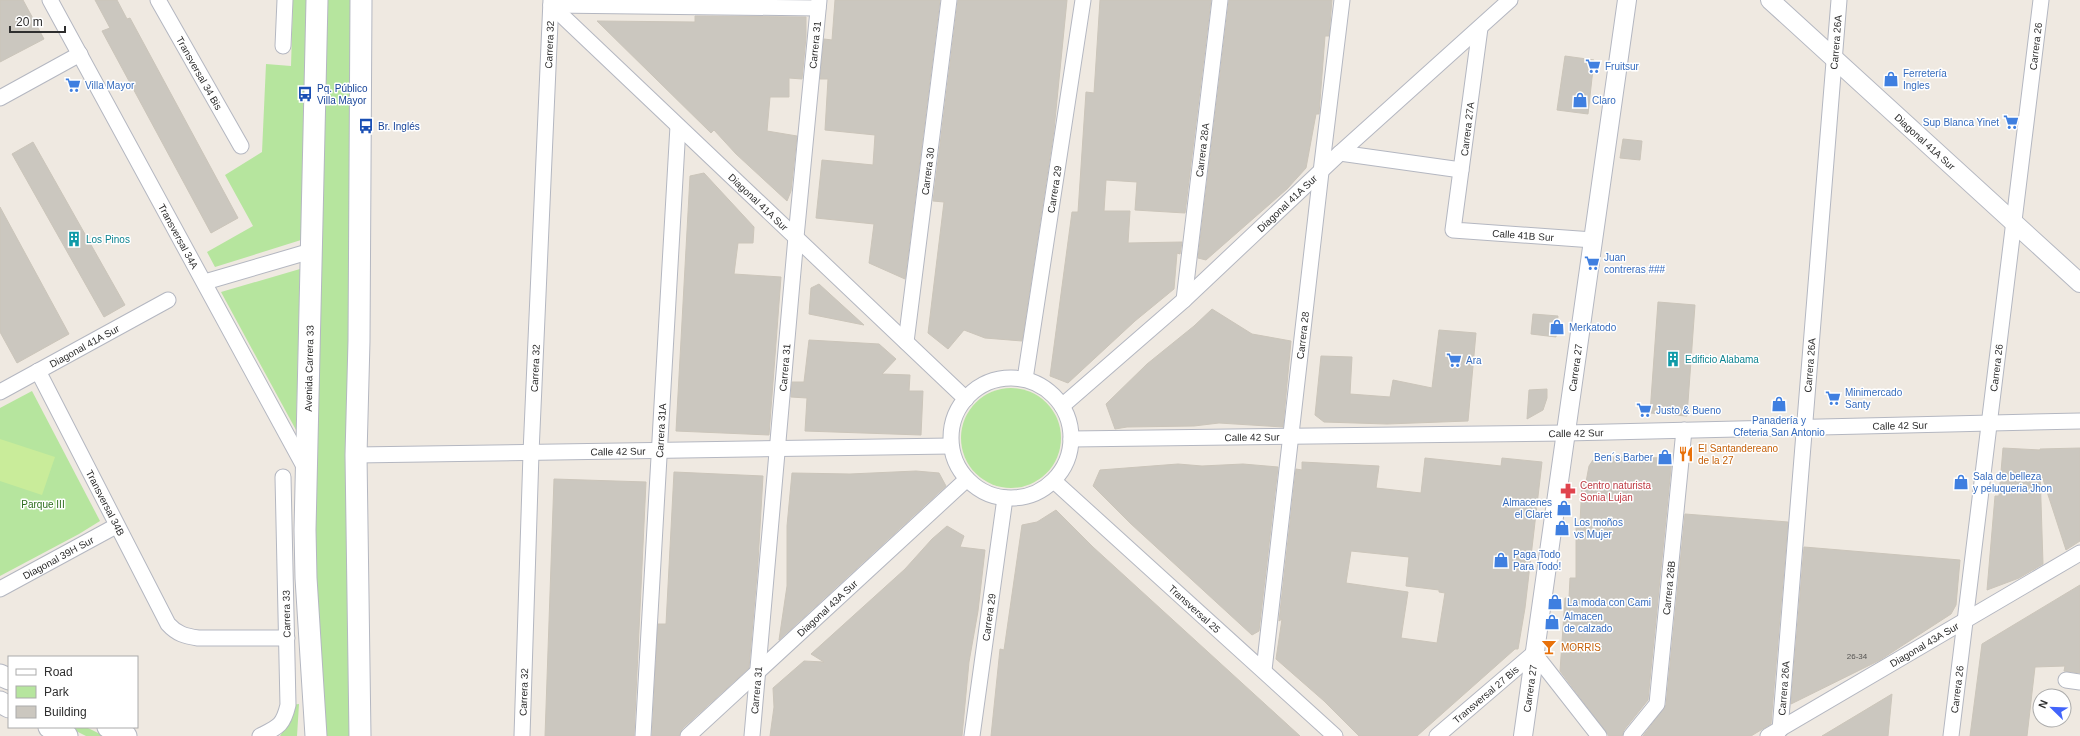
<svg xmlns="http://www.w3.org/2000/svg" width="2080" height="736" viewBox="0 0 2080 736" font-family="Helvetica,sans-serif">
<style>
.green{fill:#b6e59e}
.pitch{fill:#c9ec9a}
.building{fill:#cbc7bf;stroke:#cbc5ba;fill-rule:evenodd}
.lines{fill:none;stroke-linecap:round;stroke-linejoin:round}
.minor-casing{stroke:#b4b7c1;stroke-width:17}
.tertiary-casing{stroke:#b4b7c1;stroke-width:20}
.secondary-casing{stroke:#b4b7c1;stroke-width:23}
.minor{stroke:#fff;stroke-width:15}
.tertiary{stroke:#fff;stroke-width:18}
.secondary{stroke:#fff;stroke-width:21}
.labels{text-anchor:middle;stroke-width:3;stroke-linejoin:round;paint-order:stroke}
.number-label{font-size:8px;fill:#555452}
.street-label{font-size:10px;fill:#2e2e2e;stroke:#fff}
.shop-label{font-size:10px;fill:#366cbe;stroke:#fff;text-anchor:start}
.transit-label{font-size:10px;fill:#164399;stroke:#fff;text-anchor:start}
.culture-label{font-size:10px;fill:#0d838f;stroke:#fff;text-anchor:start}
.food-label{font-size:10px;fill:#c56008;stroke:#fff;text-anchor:start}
.health-label{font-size:10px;fill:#be3a42;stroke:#fff;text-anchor:start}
.park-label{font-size:10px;fill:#2c6e1b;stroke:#fff}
</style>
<rect width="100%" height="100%" fill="#efe9e1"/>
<g class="green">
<path d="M293,0H307L301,240L215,267L207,252L253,226L225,175L262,152L266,64L291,66Z"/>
<path d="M326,0H351L350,736H324L317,631L315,527Z"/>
<path d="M300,269L296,430L221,292Z"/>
<circle cx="1011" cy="438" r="50"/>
<path d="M32,391L100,521L79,534L0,576V408Z"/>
<path d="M299,704L297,736H280L289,722L291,705Z"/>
<path d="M68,727H86L104,736H86Z"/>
</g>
<path class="pitch" d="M0,439L55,457L42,495L0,481Z"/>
<g class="building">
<path d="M0,0H23L44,39L0,62Z"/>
<path d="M95,0H117L127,19L130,18L238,218L211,233L102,31L110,28Z"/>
<path d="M835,0H940L905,279L869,263L874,224L816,218L822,160L873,165L875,135L825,130L828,79H820L824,39L832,40Z"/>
<path d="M958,0H1067L1054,130L1022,341L985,338L964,330L948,349L928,333L944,202L933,201Z"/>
<path d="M1100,0H1211L1185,213L1135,210L1137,182L1106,180L1104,211H1130L1128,243L1182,242L1180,254L1177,253L1174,289L1135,321L1068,383L1050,376L1072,212H1078L1086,92L1094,93Z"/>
<path d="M1229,0H1332L1329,36H1325L1319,114H1316L1306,168L1287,189L1206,260L1198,258Z"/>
<path d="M695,16L806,17V37L802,79L789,78V97H770L767,131L797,136L791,191L787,201L736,154L714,130L711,133L597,21L695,22Z"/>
<path d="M1565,56L1594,60L1588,114L1557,110Z"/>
<path d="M1623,139L1642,141L1640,160L1620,158Z"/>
<path d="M33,142L125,305L104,317L12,154Z"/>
<path d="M704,173L754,227L753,243H738L734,274L781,277L769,435L676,431L690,176Z"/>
<path d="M0,207L69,334L17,363L0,332Z"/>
<path d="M819,284L864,325L809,314L811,288Z"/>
<path d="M1658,302L1695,305L1687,416L1650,413Z"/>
<path d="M1212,309L1252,334L1291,341L1283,427L1219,423L1194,426L1127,427L1115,429L1106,404L1147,364L1194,326Z"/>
<path d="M1533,314L1558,316L1556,337L1531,334Z"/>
<path d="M1439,330L1476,333L1468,421L1387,424L1324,422L1315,415L1321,356L1352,357L1350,394L1390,397L1393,380L1432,388Z"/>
<path d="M809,340L879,344L896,359L882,374L910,375L909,391H923L921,435L805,431L807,398L791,397L792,382H804Z"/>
<path d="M1547,389V398L1543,410L1527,419L1529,390Z"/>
<path d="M2003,448L2040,450V449L2080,448V541L2066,550L2040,470L2043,564L2019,578L1987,590L1995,496H1999Z"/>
<path d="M1610,457L1672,458L1648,700L1624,730L1622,736H1609L1560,671L1565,598H1569L1570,578H1576V523H1580L1582,482H1586L1589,466L1593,460Z"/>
<path d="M1425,458L1501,466L1502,458L1542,462L1525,608L1518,649H1515L1417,736H1359L1324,701L1276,659L1282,619L1279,621L1296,469L1302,470V462L1379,466L1376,488L1421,493ZM1351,551L1409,557L1406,586L1439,590V592L1445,593L1437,643L1401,638L1408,592L1346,583Z"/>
<path d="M1178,464L1202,466L1243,464L1278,467L1259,631L1252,635L1130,523L1093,486L1100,470Z"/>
<path d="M916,471L939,473L946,486L779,640L787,586V526L792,473L850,474Z"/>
<path d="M674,472L763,476L758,562L749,668L682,729L679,736H652L658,624H666Z"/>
<path d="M554,479L646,482L634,736H545Z"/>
<path d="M1056,510L1093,547L1300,736H991L1000,649L1004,650L1022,525L1037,522Z"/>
<path d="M1685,514L1788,522L1771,724L1751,736H1643L1666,705Z"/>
<path d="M947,526L964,536L960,547L985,550L978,611L969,662L962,736H770L774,707L773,688L804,661L824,662L811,654L905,569L932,539Z"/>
<path d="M1804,547L1960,560L1956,605L1951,614L1880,660L1791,704Z"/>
<path d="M2080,585V673L2064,671L2065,666L2035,667L2027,736H1970L1982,644Z"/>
<path d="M1892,694L1888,736H1822Z"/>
</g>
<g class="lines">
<g class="minor-casing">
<g id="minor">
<path id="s1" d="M50,0L306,470"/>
<path id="s2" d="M158,0L241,146"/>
<path id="s3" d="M551,5L966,399"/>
<path d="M551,5L818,8"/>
<path id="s4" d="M1480,28L1453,230L1593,240"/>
<path d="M283,46L285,0"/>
<path d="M0,98L80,54"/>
<path d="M1340,153L1461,170"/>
<path d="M205,282L311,251"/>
<path id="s5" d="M1184,300L1220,0"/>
<path id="s6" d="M906,342L949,0"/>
<path id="s7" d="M38,371L168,624C177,634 185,636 198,638H287"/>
<circle cx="1011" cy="438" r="60"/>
<path id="s8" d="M1025,379L1083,0"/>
<path id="s9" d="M0,392L168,300"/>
<path id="s10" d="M1062,406L1184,300L1340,153L1510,0"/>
<path id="s11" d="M1071,439L1566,433L2080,421"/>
<path id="s12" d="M356,455L951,446"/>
<path id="s13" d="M1054,481L1335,736"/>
<path id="s14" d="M0,589L116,526"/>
<path id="s15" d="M1264,670L1321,172L1342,0"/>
<path d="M2066,680L2080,682"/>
<path id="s16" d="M1780,730L1839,0"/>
<path d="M260,736C278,727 283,726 288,705L283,477"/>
<path id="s17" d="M522,736L531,453L551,0"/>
<path id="s18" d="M643,736L678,126"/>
<path id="s19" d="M688,736L967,479"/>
<path id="s20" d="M752,736L796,237L819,0"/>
<path id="s21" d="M972,736L1005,498"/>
<path id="s22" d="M1437,736L1534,653L1599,736"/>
<path id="s23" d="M1631,736L1657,704L1684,430"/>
<path id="s24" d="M1768,736L2080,553"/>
<path id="s25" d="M1951,736L2041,0"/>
</g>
</g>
<g class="tertiary-casing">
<g id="tertiary">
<path id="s26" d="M1770,0L2080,283"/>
<path id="s27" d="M1523,736L1627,0"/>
</g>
</g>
<g class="secondary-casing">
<g id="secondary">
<path d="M0,675L9,679"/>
<path d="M0,702L9,707"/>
<path d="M49,727L67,736"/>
<path d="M108,727L126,736"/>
<path id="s28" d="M316,736L306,578L305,530L317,0"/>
<path d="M360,736L356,455L359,341L361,0"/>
</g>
</g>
<use href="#minor" class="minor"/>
<use href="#tertiary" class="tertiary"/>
<use href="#secondary" class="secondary"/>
</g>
<defs>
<g id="supermarket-bare" transform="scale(1.2)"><path d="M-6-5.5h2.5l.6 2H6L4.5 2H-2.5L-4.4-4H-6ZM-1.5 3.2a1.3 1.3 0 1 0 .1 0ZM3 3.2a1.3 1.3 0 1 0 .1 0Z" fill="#3f7fe0" stroke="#fff" stroke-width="2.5" paint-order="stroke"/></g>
<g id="shop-bare" transform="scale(1.2)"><path d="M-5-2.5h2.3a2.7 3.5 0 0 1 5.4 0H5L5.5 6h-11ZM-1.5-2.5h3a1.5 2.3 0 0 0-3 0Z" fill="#3f7fe0" stroke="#fff" stroke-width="2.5" paint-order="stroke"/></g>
<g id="bus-bare" transform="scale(1.2)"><path d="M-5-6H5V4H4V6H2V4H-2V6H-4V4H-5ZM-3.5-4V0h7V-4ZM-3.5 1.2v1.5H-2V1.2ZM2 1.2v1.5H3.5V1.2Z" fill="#1a4fb4" stroke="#fff" stroke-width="2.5" paint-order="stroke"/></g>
<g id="building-bare" transform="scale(1.2)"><path d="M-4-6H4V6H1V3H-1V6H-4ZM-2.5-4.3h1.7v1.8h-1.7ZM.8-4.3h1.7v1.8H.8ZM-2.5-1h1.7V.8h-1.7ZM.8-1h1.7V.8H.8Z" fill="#0f9aa8" stroke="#fff" stroke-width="2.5" paint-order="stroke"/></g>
<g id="restaurant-bare" transform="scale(1.2)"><path d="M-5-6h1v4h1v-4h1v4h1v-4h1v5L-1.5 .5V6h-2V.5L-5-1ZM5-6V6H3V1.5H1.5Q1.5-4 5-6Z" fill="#e8710a" stroke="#fff" stroke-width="2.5" paint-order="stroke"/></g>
<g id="pharmacy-bare" transform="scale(1.2)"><path d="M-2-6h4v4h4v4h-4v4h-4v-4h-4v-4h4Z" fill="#e0444e" stroke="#fff" stroke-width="2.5" paint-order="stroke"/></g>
<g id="bar-bare" transform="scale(1.2)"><path d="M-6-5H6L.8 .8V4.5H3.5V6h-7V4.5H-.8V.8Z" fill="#e8710a" stroke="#fff" stroke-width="2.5" paint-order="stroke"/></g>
</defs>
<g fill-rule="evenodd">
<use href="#supermarket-bare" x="1593" y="66"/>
<use href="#shop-bare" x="1891" y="79"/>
<use href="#supermarket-bare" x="73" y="85"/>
<use href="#bus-bare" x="305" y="94"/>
<use href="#shop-bare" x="1580" y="100"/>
<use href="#supermarket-bare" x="2011" y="122"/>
<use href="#bus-bare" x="366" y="126"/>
<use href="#building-bare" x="74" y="239"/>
<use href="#supermarket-bare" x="1592" y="263"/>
<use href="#shop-bare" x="1557" y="327"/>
<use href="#building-bare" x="1673" y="359"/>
<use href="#supermarket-bare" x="1454" y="360"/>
<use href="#supermarket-bare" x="1833" y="398"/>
<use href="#shop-bare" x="1779" y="404"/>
<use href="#supermarket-bare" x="1644" y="410"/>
<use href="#restaurant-bare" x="1686" y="454"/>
<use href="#shop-bare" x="1665" y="457"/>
<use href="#shop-bare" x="1961" y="482"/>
<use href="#pharmacy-bare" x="1568" y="491"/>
<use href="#shop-bare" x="1564" y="508"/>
<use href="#shop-bare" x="1562" y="528"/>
<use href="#shop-bare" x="1501" y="560"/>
<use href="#shop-bare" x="1555" y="602"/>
<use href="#shop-bare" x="1552" y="622"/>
<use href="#bar-bare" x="1549" y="647"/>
</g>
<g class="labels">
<g class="number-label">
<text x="1857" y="659">26-34</text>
</g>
<g class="street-label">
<text dy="4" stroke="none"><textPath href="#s16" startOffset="690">Carrera 26A</textPath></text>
<text dy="4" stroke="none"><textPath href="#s17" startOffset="692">Carrera 32</textPath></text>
<text dy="4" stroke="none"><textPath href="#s20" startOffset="694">Carrera 31</textPath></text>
<text dy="4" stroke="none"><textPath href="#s25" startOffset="695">Carrera 26</textPath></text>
<text dy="4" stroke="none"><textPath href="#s2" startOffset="84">Transversal 34 Bis</textPath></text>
<text transform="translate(1467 129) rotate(-83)" y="4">Carrera 27A</text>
<text dy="4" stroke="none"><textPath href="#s26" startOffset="210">Diagonal 41A Sur</textPath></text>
<text dy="4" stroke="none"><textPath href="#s5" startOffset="151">Carrera 28A</textPath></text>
<text dy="4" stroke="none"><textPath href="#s6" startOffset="172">Carrera 30</textPath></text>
<text dy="4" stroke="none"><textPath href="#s8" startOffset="192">Carrera 29</textPath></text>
<text dy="4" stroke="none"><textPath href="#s3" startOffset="286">Diagonal 41A Sur</textPath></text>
<text dy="4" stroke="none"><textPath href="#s10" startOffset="303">Diagonal 41A Sur</textPath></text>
<text dy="4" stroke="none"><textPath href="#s4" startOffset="274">Calle 41B Sur</textPath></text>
<text dy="4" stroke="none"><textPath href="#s1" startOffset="269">Transversal 34A</textPath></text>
<text dy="4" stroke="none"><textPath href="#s15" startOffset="337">Carrera 28</textPath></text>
<text dy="4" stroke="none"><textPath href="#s9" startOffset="96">Diagonal 41A Sur</textPath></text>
<text dy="4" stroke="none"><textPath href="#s16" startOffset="366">Carrera 26A</textPath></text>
<text dy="4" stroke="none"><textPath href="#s28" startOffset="368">Avenida Carrera 33</textPath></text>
<text dy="4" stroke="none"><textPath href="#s17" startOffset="368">Carrera 32</textPath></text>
<text dy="4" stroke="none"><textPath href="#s20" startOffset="370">Carrera 31</textPath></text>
<text dy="4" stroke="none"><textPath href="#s27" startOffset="372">Carrera 27</textPath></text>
<text dy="4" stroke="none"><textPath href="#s25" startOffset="371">Carrera 26</textPath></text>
<text dy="4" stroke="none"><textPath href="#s11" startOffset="829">Calle 42 Sur</textPath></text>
<text dy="4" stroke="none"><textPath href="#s18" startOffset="306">Carrera 31A</textPath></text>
<text dy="4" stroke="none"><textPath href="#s11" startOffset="505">Calle 42 Sur</textPath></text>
<text dy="4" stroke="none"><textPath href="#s11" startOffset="181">Calle 42 Sur</textPath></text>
<text dy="4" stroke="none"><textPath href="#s12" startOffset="262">Calle 42 Sur</textPath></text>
<text dy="4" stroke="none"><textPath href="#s7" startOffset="148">Transversal 34B</textPath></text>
<text dy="4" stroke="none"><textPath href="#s14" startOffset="66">Diagonal 39H Sur</textPath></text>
<text dy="4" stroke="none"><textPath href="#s23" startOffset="158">Carrera 26B</textPath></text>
<text dy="4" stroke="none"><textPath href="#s19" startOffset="189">Diagonal 43A Sur</textPath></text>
<text dy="4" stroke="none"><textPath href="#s13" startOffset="190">Transversal 25</textPath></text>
<text transform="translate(286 614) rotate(-91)" y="4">Carrera 33</text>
<text dy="4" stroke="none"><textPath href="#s21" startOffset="120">Carrera 29</textPath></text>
<text dy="4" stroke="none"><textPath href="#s24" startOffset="181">Diagonal 43A Sur</textPath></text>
<text dy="4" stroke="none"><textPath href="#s16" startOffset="42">Carrera 26A</textPath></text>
<text dy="4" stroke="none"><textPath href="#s27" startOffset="48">Carrera 27</textPath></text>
<text dy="4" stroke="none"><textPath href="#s25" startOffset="47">Carrera 26</textPath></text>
<text dy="4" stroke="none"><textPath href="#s20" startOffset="46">Carrera 31</textPath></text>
<text dy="4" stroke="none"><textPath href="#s17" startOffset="44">Carrera 32</textPath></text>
<text dy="4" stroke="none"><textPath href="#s22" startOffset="64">Transversal 27 Bis</textPath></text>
</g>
<g class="shop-label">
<text x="1605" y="70">Fruitsur</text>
<text x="1903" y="77">Ferretería<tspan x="1903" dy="12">Ingles</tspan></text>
<text x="85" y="89">Villa Mayor</text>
<text x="1592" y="104">Claro</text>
<text x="1999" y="126" text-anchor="end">Sup Blanca Yinet</text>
<text x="1604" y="261">Juan<tspan x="1604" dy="12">contreras ###</tspan></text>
<text x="1569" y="331">Merkatodo</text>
<text x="1466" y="364">Ara</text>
<text x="1845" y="396">Minimercado<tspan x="1845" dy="12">Santy</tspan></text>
<text x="1656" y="414">Justo &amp; Bueno</text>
<text x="1779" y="424" text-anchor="middle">Panadería y<tspan x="1779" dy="12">Cfeteria San Antonio</tspan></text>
<text x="1653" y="461" text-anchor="end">Ben´s Barber</text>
<text x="1973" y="480">Sala de belleza<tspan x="1973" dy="12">y peluqueria Jhon</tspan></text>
<text x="1552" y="506" text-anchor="end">Almacenes<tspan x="1552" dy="12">el Claret</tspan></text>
<text x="1574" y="526">Los moños<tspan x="1574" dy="12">vs Mujer</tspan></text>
<text x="1513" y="558">Paga Todo<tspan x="1513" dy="12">Para Todo!</tspan></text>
<text x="1567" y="606">La moda con Cami</text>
<text x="1564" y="620">Almacen<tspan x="1564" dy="12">de calzado</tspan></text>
</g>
<g class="transit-label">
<text x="317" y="92">Pq. Público<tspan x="317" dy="12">Villa Mayor</tspan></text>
<text x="378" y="130">Br. Inglés</text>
</g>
<g class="culture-label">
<text x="86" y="243">Los Pinos</text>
<text x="1685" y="363">Edificio Alabama</text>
</g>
<g class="food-label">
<text x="1698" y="452">El Santandereano<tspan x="1698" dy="12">de la 27</tspan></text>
<text x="1561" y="651">MORRIS</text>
</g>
<g class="health-label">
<text x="1580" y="489">Centro naturista<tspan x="1580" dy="12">Sonia Lujan</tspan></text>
</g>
<g class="park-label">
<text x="43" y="508">Parque III</text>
</g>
</g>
<rect x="8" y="656" width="130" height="72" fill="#ffffff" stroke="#ababab"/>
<rect x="16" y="669" width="20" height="6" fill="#ffffff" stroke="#ababab"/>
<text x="44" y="676" font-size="12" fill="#2e2e2e">Road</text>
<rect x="16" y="686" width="20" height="12" fill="#b6e59e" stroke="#ababab"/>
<text x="44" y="696" font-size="12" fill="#2e2e2e">Park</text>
<rect x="16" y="706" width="20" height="12" fill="#cbc7bf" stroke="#ababab"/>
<text x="44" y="716" font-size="12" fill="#2e2e2e">Building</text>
<g transform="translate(2052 708) rotate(293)"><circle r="19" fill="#ffffff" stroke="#ababab"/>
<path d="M0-3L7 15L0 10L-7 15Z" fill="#4264fb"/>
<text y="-6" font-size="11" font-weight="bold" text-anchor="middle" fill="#2e2e2e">N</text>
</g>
<path d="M10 26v6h55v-6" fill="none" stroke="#2e2e2e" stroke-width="2"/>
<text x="16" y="26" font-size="12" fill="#2e2e2e" stroke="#ffffff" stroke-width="3" paint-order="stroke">20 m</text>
</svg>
